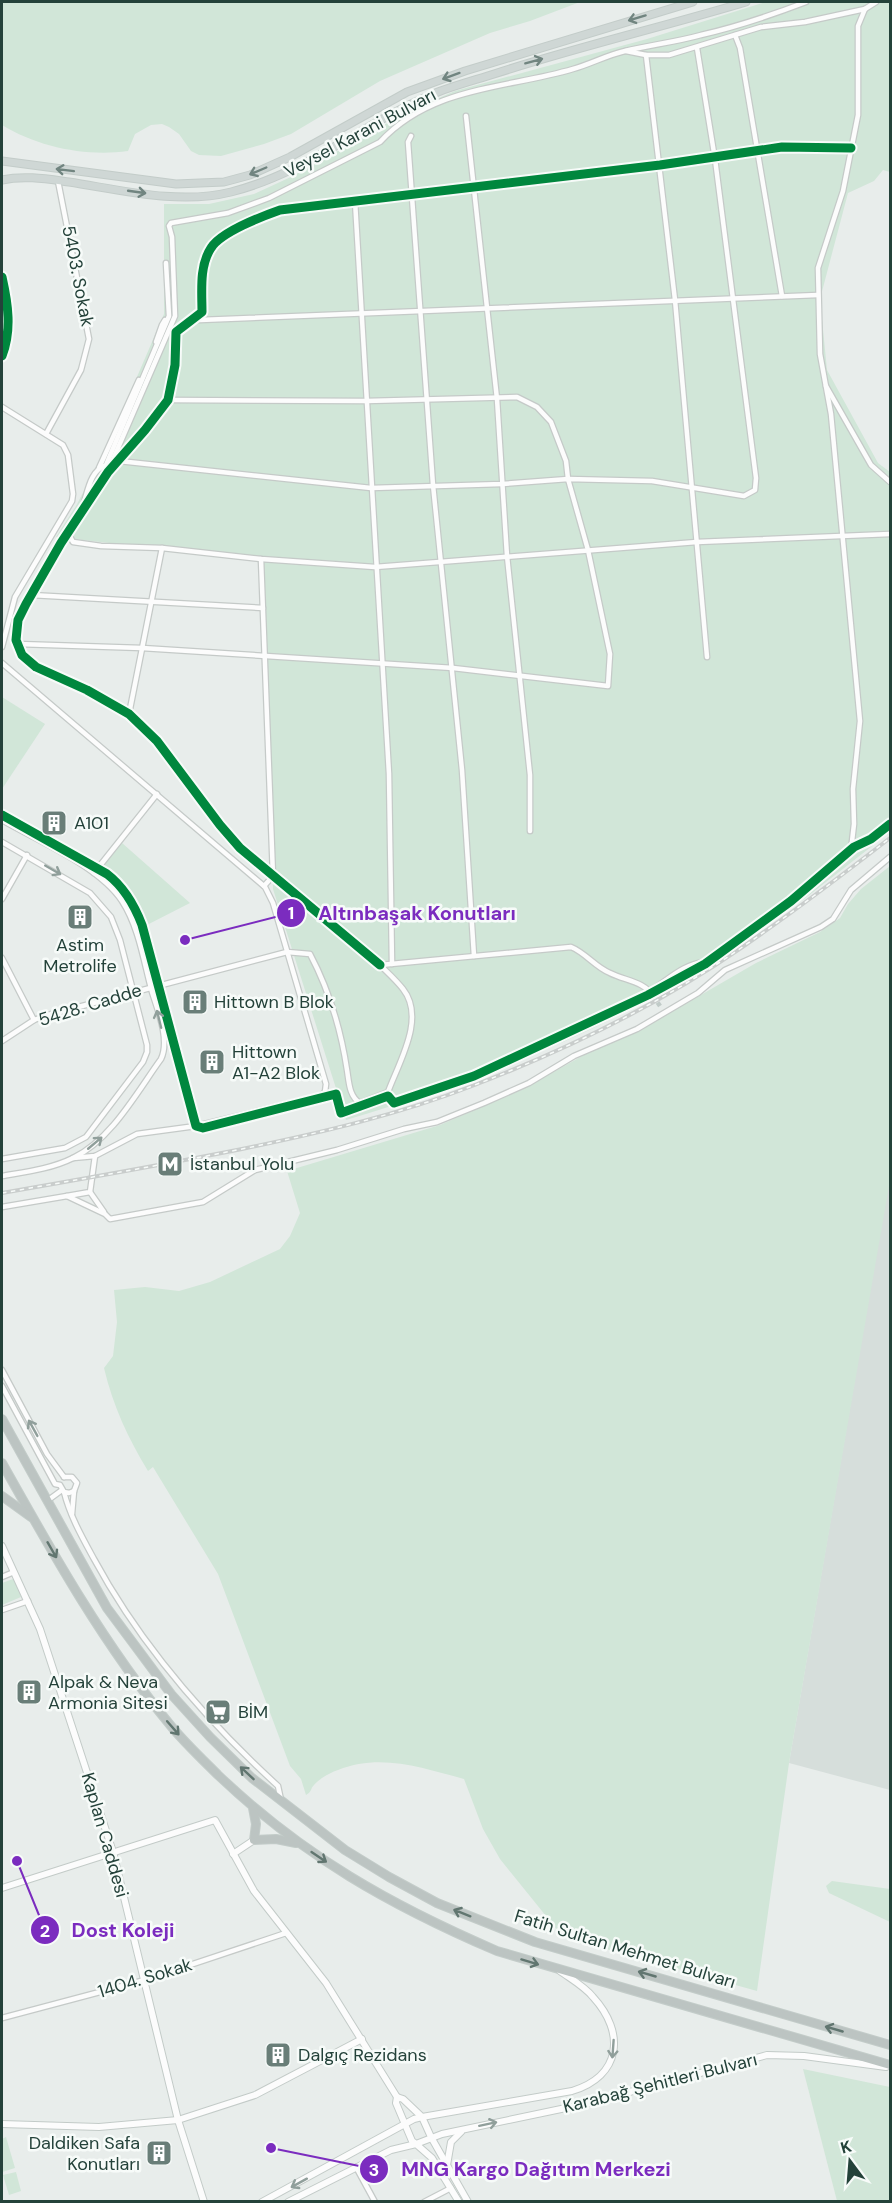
<svg xmlns="http://www.w3.org/2000/svg" width="892" height="2203" viewBox="0 0 892 2203" font-family="'DM Sans',sans-serif">
<style>
.built{fill:#d6dedb}
.green{fill:#d1e6d8}
.lines{fill:none;stroke-linecap:round;stroke-linejoin:round}
.street-tunnel{stroke:#c1cbc8;stroke-width:4.5;stroke-dasharray:4.5 2;stroke-linecap:butt}
.street-casing{stroke:#c5cac8;stroke-width:7}
.secondary-casing{stroke:#c3cbc8;stroke-width:8}
.primary-casing{stroke:#c3ccc9;stroke-width:9}
.highway-casing{stroke:#c3ccc9;stroke-width:10}
.street{stroke:#fcfcfc;stroke-width:4.5}
.secondary{stroke:#fcfcfc;stroke-width:6}
.primary{stroke:#cfd7d5;stroke-width:7}
.highway{stroke:#bcc4c2;stroke-width:8}
.rail-casing{stroke:#c9cdcc;stroke-width:4}
.rail{stroke:#f7fbf9;stroke-width:1.5;stroke-dasharray:4.5;stroke-linecap:butt}
.cycleway-casing{stroke:#f7fbf9;stroke-width:13}
.cycleway{stroke:#00873e;stroke-width:9}
.oneway{stroke:#718580}
.oneway2{stroke:#909f9b}
.oneway3{stroke:#617670}
.labels{text-anchor:middle;stroke-width:5;stroke-linejoin:round;paint-order:stroke}
.street-label{font-size:18px;fill:#24423a;stroke:#f7fbf9}
.poi-label{font-size:18px;fill:#24423a;stroke:#f7fbf9;text-anchor:start}
.leader{fill:none;stroke:#7b2cbf;stroke-width:2}
.callout-dot{fill:#7b2cbf;stroke:#f7fbf9;stroke-width:2}
.mark-label{font-size:18px;text-anchor:middle;font-weight:bold;fill:#fff}
.callout-label{font-size:20px;text-anchor:middle;font-weight:bold;fill:#7b2cbf;stroke:#f7fbf9;stroke-width:5;stroke-linejoin:round;paint-order:stroke}
</style>
<rect width="100%" height="100%" fill="#e8edeb"/>
<path class="built" d="M890,1174V1790L789,1763Z"/>
<g class="green">
<path d="M2,2H580L530,21L490,33L380,81L291,134L264,144L221,156L199,155L191,151L179,134L169,127L162,124L151,125L135,134L128,151C86,157 38,147 2,125Z"/>
<path d="M766,2H890V172L883,170L874,181L848,193L820,299L827,370L878,463L890,472V832C839,872 788,913 734,949C615,1028 482,1080 346,1120L273,889L261,560L56,537L76,506L106,449L164,314V204H209L254,194L293,176L409,111L455,91L647,39Z"/>
<path d="M2,697L45,724L2,789Z"/>
<path d="M122,843L190,903L141,928C137,917 132,906 126,897C118,886 106,878 103,865Z"/>
<path d="M890,866V1180L789,1763L757,1991L563,1937L500,1859L483,1829L464,1779C422,1768 381,1753 338,1770C331,1772 319,1779 314,1785C310,1789 312,1792 306,1795L301,1779L290,1766L218,1574L153,1467L148,1471C128,1438 113,1406 104,1368L113,1356L117,1322L114,1290L145,1287L179,1291L210,1282L280,1249L290,1236L300,1213L287,1171L440,1125L521,1090L584,1055L656,1021L756,963L820,932L840,918L848,904L861,889Z"/>
<path d="M13,1579L16,1581L21,1597L2,1605V1583Z"/>
<path d="M832,1881L890,1889V1922L829,1893L826,1886Z"/>
<path d="M803,2069L890,2087V2201H837Z"/>
<path d="M6,2137L15,2168L2,2172V2139Z"/>
<path d="M16,2172L21,2191L9,2195L3,2175Z"/>
</g>
<g class="lines">
<path class="street-tunnel" d="M654,997L660,1006"/>
<g class="street-casing">
<g id="street">
<path d="M735,35L740,48L782,296"/>
<path d="M626,51L646,55H669L761,27L805,22L865,9"/>
<path d="M646,55L675,300L707,657"/>
<path d="M466,116L497,399L507,556L530,775V831"/>
<path d="M411,136L408,142L433,485L462,770L474,956"/>
<path d="M355,201L389,774L392,964"/>
<path d="M194,319L200,320C406,311 612,302 818,295"/>
<path d="M156,342L162,325L165,320"/>
<path d="M826,386L871,465L890,482"/>
<path d="M2,407L63,445L68,455L73,494L72,501L15,597L2,647"/>
<path d="M46,434L81,370L89,339L58,181"/>
<path d="M119,461L371,488L502,484L568,479L652,481L744,496L755,490L756,478L715,159L697,48"/>
<path d="M99,468L139,380"/>
<path d="M108,471L175,316L172,237L169,226L171,223L228,213L269,198L380,142C432,86 505,89 573,69C591,64 607,55 625,51C650,45 676,42 701,35C736,27 772,15 806,2"/>
<path d="M82,508C88,493 89,471 106,465L169,316L166,263"/>
<path d="M68,533L73,542L101,546L162,548L261,559L375,567L697,542L890,534"/>
<path d="M261,559L273,876L264,886"/>
<path d="M31,595L263,608"/>
<path d="M18,644L142,648L453,668L608,686L610,654L588,550L568,479L566,461L551,422L537,407L517,397L366,401L168,400"/>
<path d="M2,663L265,887L273,903L326,1084L325,1092L320,1096L196,1126L137,1134L95,1156L73,1158"/>
<path d="M129,714L162,548"/>
<path d="M2,820C38,841 99,866 122,901C139,927 144,963 152,992C158,1011 170,1040 161,1059C137,1092 111,1140 73,1158C51,1169 25,1172 2,1176"/>
<path d="M2,842L90,893L111,917L120,940L147,1045V1052L143,1062L86,1137L65,1148L2,1159"/>
<path d="M851,850L854,824L853,789L860,721L831,414L820,354L818,268L843,191L858,115V26L865,9L876,2"/>
<path d="M94,873L157,794"/>
<path d="M2,899L27,855"/>
<path d="M2,958L34,1020"/>
<path d="M380,965L240,848L220,825L157,741L129,714L87,690L36,667L22,655L16,640L18,620L26,604L61,543L108,472L145,430L168,400L175,365L176,332L202,312C202,292 199,266 211,248C221,232 263,216 280,210L660,165L782,147L851,148"/>
<path d="M650,991C668,980 683,964 705,962L756,929L768,915L802,893L842,856L864,843L890,823"/>
<path d="M2,1041L34,1020L48,1015L287,952L310,954C329,990 341,1030 347,1070C349,1082 349,1096 360,1103L388,1092C399,1062 426,1018 403,989C396,980 388,973 380,965L571,947C586,953 595,967 610,973C626,981 644,981 654,997"/>
<path d="M90,1192L104,1212"/>
<path d="M67,1196L90,1192L95,1156"/>
<path d="M2,1207L67,1196L105,1214L110,1219L203,1202L255,1170L337,1150L404,1129L437,1122L484,1103L529,1083L574,1056L637,1029L698,993L725,970L821,927L833,919L851,890L890,857"/>
<path d="M2,1370L47,1454L64,1477"/>
<path d="M2,1386L55,1484L60,1485L64,1492L69,1493L74,1491"/>
<path d="M64,1477H72L77,1483L74,1491L72,1514"/>
<path d="M64,1492C70,1516 82,1537 94,1559C141,1646 205,1719 278,1786L281,1800"/>
<path d="M47,1501L62,1490"/>
<path d="M2,1577L14,1572"/>
<path d="M2,1610L28,1601"/>
<path d="M2,2018L145,1980L286,1933"/>
<path d="M356,2167L375,2202"/>
<path d="M424,2202L451,2188"/>
</g>
</g>
<g class="secondary-casing">
<g id="secondary">
<path d="M2,1546L40,1629L113,1852L178,2120L204,2202"/>
<path d="M233,1854L254,1840"/>
<path d="M2,1888L215,1820L254,1891L326,1983L397,2097"/>
<path d="M560,1971C571,1979 584,1986 593,1997C626,2033 621,2076 572,2091L422,2117L403,2099L397,2097L396,2103L412,2141L416,2144L442,2134L585,2104L767,2055L804,2056L886,2067"/>
<path d="M2,2124L99,2127L178,2120L255,2095L362,2039"/>
<path d="M447,2165L451,2142L461,2132"/>
<path d="M262,2202L414,2119L422,2117L431,2137L468,2202"/>
<path d="M288,2202L391,2150L416,2144L432,2158L459,2202"/>
</g>
</g>
<g class="primary-casing">
<g id="primary">
<path d="M2,161L176,184L224,182L250,175L290,157L407,92L465,71L693,2"/>
<path d="M2,180C24,175 47,179 69,182C121,190 179,205 231,192C307,173 366,121 438,92C456,85 475,80 494,74C577,47 663,27 746,2"/>
</g>
</g>
<g class="highway-casing">
<g id="highway">
<path d="M2,1419L107,1608L171,1694L210,1737L252,1778L345,1850L389,1877L437,1903L535,1942L890,2045"/>
<path d="M2,1463C53,1554 104,1645 171,1726C185,1743 202,1759 218,1775C303,1856 390,1905 497,1951L890,2065"/>
<path d="M2,1496L31,1517"/>
<path d="M253,1808L256,1824L254,1840L276,1839L296,1843"/>
</g>
</g>
<use href="#street" class="street"/>
<use href="#secondary" class="secondary"/>
<use href="#primary" class="primary"/>
<use href="#highway" class="highway"/>
<g class="rail-casing">
<path id="rail" d="M2,1193C82,1179 162,1165 242,1149C319,1133 398,1115 472,1086C566,1050 658,1005 741,948C792,913 841,876 890,838"/>
</g>
<use href="#rail" class="rail"/>
<g class="cycleway-casing">
<g id="cycleway">
<path d="M2,277C8,304 12,330 2,356"/>
<path d="M2,815L107,874C124,887 134,904 142,925L196,1126L203,1128L336,1094L341,1113L388,1096L394,1103L474,1076L648,995L705,964L791,901L854,847L871,839L890,824"/>
<path d="M380,965L240,848L220,825L157,741L129,714L87,690L36,667L22,655L16,640L18,620L26,604L61,543L108,472L145,430L168,400L175,365L176,332L202,312C202,292 199,266 211,248C221,232 263,216 280,210L660,165L782,147L851,148"/>
</g>
</g>
<use href="#cycleway" class="cycleway"/>
</g>
<defs><path id="oneway-shaft" d="M-6 0H5M1.5-3L5.5 0L1.5 3" fill="none" stroke-width="1.6" stroke-linecap="round" stroke-linejoin="round" transform="scale(1.5)"/></defs>
<g class="oneway">
<use href="#oneway-shaft" transform="translate(637 18) rotate(163)"/>
<use href="#oneway-shaft" transform="translate(534 61) rotate(-15)"/>
<use href="#oneway-shaft" transform="translate(451 76) rotate(160)"/>
<use href="#oneway-shaft" transform="translate(65 170) rotate(-173)"/>
<use href="#oneway-shaft" transform="translate(258 171) rotate(157)"/>
<use href="#oneway-shaft" transform="translate(137 192) rotate(8)"/>
</g>
<g class="oneway2">
<use href="#oneway-shaft" transform="translate(53 870) rotate(30)"/>
<use href="#oneway-shaft" transform="translate(159 1019) rotate(-104)"/>
<use href="#oneway-shaft" transform="translate(95 1143) rotate(-40)"/>
<use href="#oneway-shaft" transform="translate(33 1428) rotate(-119)"/>
<use href="#oneway-shaft" transform="translate(613 2049) rotate(94)"/>
<use href="#oneway-shaft" transform="translate(488 2124) rotate(-12)"/>
<use href="#oneway-shaft" transform="translate(299 2183) rotate(151)"/>
</g>
<g class="oneway3">
<use href="#oneway-shaft" transform="translate(52 1550) rotate(60)"/>
<use href="#oneway-shaft" transform="translate(173 1728) rotate(49)"/>
<use href="#oneway-shaft" transform="translate(247 1773) rotate(-137)"/>
<use href="#oneway-shaft" transform="translate(319 1857) rotate(34)"/>
<use href="#oneway-shaft" transform="translate(462 1913) rotate(-158)"/>
<use href="#oneway-shaft" transform="translate(530 1962) rotate(17)"/>
<use href="#oneway-shaft" transform="translate(647 1974) rotate(-164)"/>
<use href="#oneway-shaft" transform="translate(834 2029) rotate(-164)"/>
</g>
<defs>
<g id="building-square" transform="scale(1.35)"><rect x="-9" y="-9" width="18" height="18" rx="4" fill="#697e78" stroke="#f7fbf9"/><path d="M-4-6H4V6H1V3H-1V6H-4ZM-2.5-4.3h1.7v1.8h-1.7ZM.8-4.3h1.7v1.8H.8ZM-2.5-1h1.7V.8h-1.7ZM.8-1h1.7V.8H.8Z" fill="#fff"/></g>
<g id="metro-square" transform="scale(1.35)"><rect x="-9" y="-9" width="18" height="18" rx="4" fill="#697e78" stroke="#f7fbf9"/><path d="M-5.5 5V-5H-3L0 0L3-5H5.5V5H3V-.5L0 4L-3-.5V5Z" fill="#fff"/></g>
<g id="supermarket-square" transform="scale(1.35)"><rect x="-9" y="-9" width="18" height="18" rx="4" fill="#697e78" stroke="#f7fbf9"/><path d="M-6-5.5h2.5l.6 2H6L4.5 2H-2.5L-4.4-4H-6ZM-1.5 3.2a1.3 1.3 0 1 0 .1 0ZM3 3.2a1.3 1.3 0 1 0 .1 0Z" fill="#fff"/></g>
</defs>
<g fill-rule="evenodd">
<use href="#building-square" x="54" y="823"/>
<use href="#building-square" x="80" y="917"/>
<use href="#building-square" x="195" y="1002"/>
<use href="#building-square" x="212" y="1062"/>
<use href="#metro-square" x="170" y="1164"/>
<use href="#building-square" x="29" y="1692"/>
<use href="#supermarket-square" x="218" y="1712"/>
<use href="#building-square" x="278" y="2055"/>
<use href="#building-square" x="159" y="2153"/>
</g>
<g class="labels">
<g class="street-label">
<text transform="translate(360 133) rotate(-28)" y="6">Veysel Karani Bulvarı</text>
<text transform="translate(78 276) rotate(79)" y="6">5403. Sokak</text>
<text transform="translate(90 1005) rotate(-17)" y="6">5428. Cadde</text>
<text transform="translate(105 1835) rotate(74)" y="6">Kaplan Caddesi</text>
<text transform="translate(625 1949) rotate(17)" y="6">Fatih Sultan Mehmet Bulvarı</text>
<text transform="translate(145 1978) rotate(-17)" y="6">1404. Sokak</text>
<text transform="translate(660 2083) rotate(-14)" y="6">Karabağ Şehitleri Bulvarı</text>
</g>
<g class="poi-label">
<text x="74" y="829">A101</text>
<text x="80" y="951" text-anchor="middle">Astim<tspan x="80" dy="21">Metrolife</tspan></text>
<text x="214" y="1008">Hittown B Blok</text>
<text x="232" y="1058">Hittown<tspan x="232" dy="21">A1-A2 Blok</tspan></text>
<text x="190" y="1170">İstanbul Yolu</text>
<text x="48" y="1688">Alpak &amp; Neva<tspan x="48" dy="21">Armonia Sitesi</tspan></text>
<text x="238" y="1718">BİM</text>
<text x="298" y="2061">Dalgıç Rezidans</text>
<text x="140" y="2149" text-anchor="end">Daldiken Safa<tspan x="140" dy="21">Konutları</tspan></text>
</g>
</g>
<path class="leader" d="M185 940L291 913M17 1861L45 1930M271 2148L374 2169"/>
<g class="callout-dot">
<circle cx="185" cy="940" r="6"/>
<circle cx="17" cy="1861" r="6"/>
<circle cx="271" cy="2148" r="6"/>
<circle cx="291" cy="913" r="15"/>
<circle cx="45" cy="1930" r="15"/>
<circle cx="374" cy="2169" r="15"/>
</g>
<g class="mark-label">
<text x="291" y="919">1</text>
<text x="45" y="1937">2</text>
<text x="374" y="2176">3</text>
</g>
<g class="callout-label">
<text x="417" y="920">Altınbaşak Konutları</text>
<text x="123" y="1937">Dost Koleji</text>
<text x="536" y="2176">MNG Kargo Dağıtım Merkezi</text>
</g>
<rect width="892" height="2203" fill="none" stroke="#24423a" stroke-width="6"/>
<g transform="translate(850 2161) rotate(344)" stroke="#f7fbf9" stroke-width="4.5" paint-order="stroke">
<path d="M0-4.5L10 22L0 15L-10 22Z" fill="#24423a"/>
<text y="-9" font-size="16" font-weight="bold" text-anchor="middle" fill="#24423a">K</text>
</g>
</svg>
